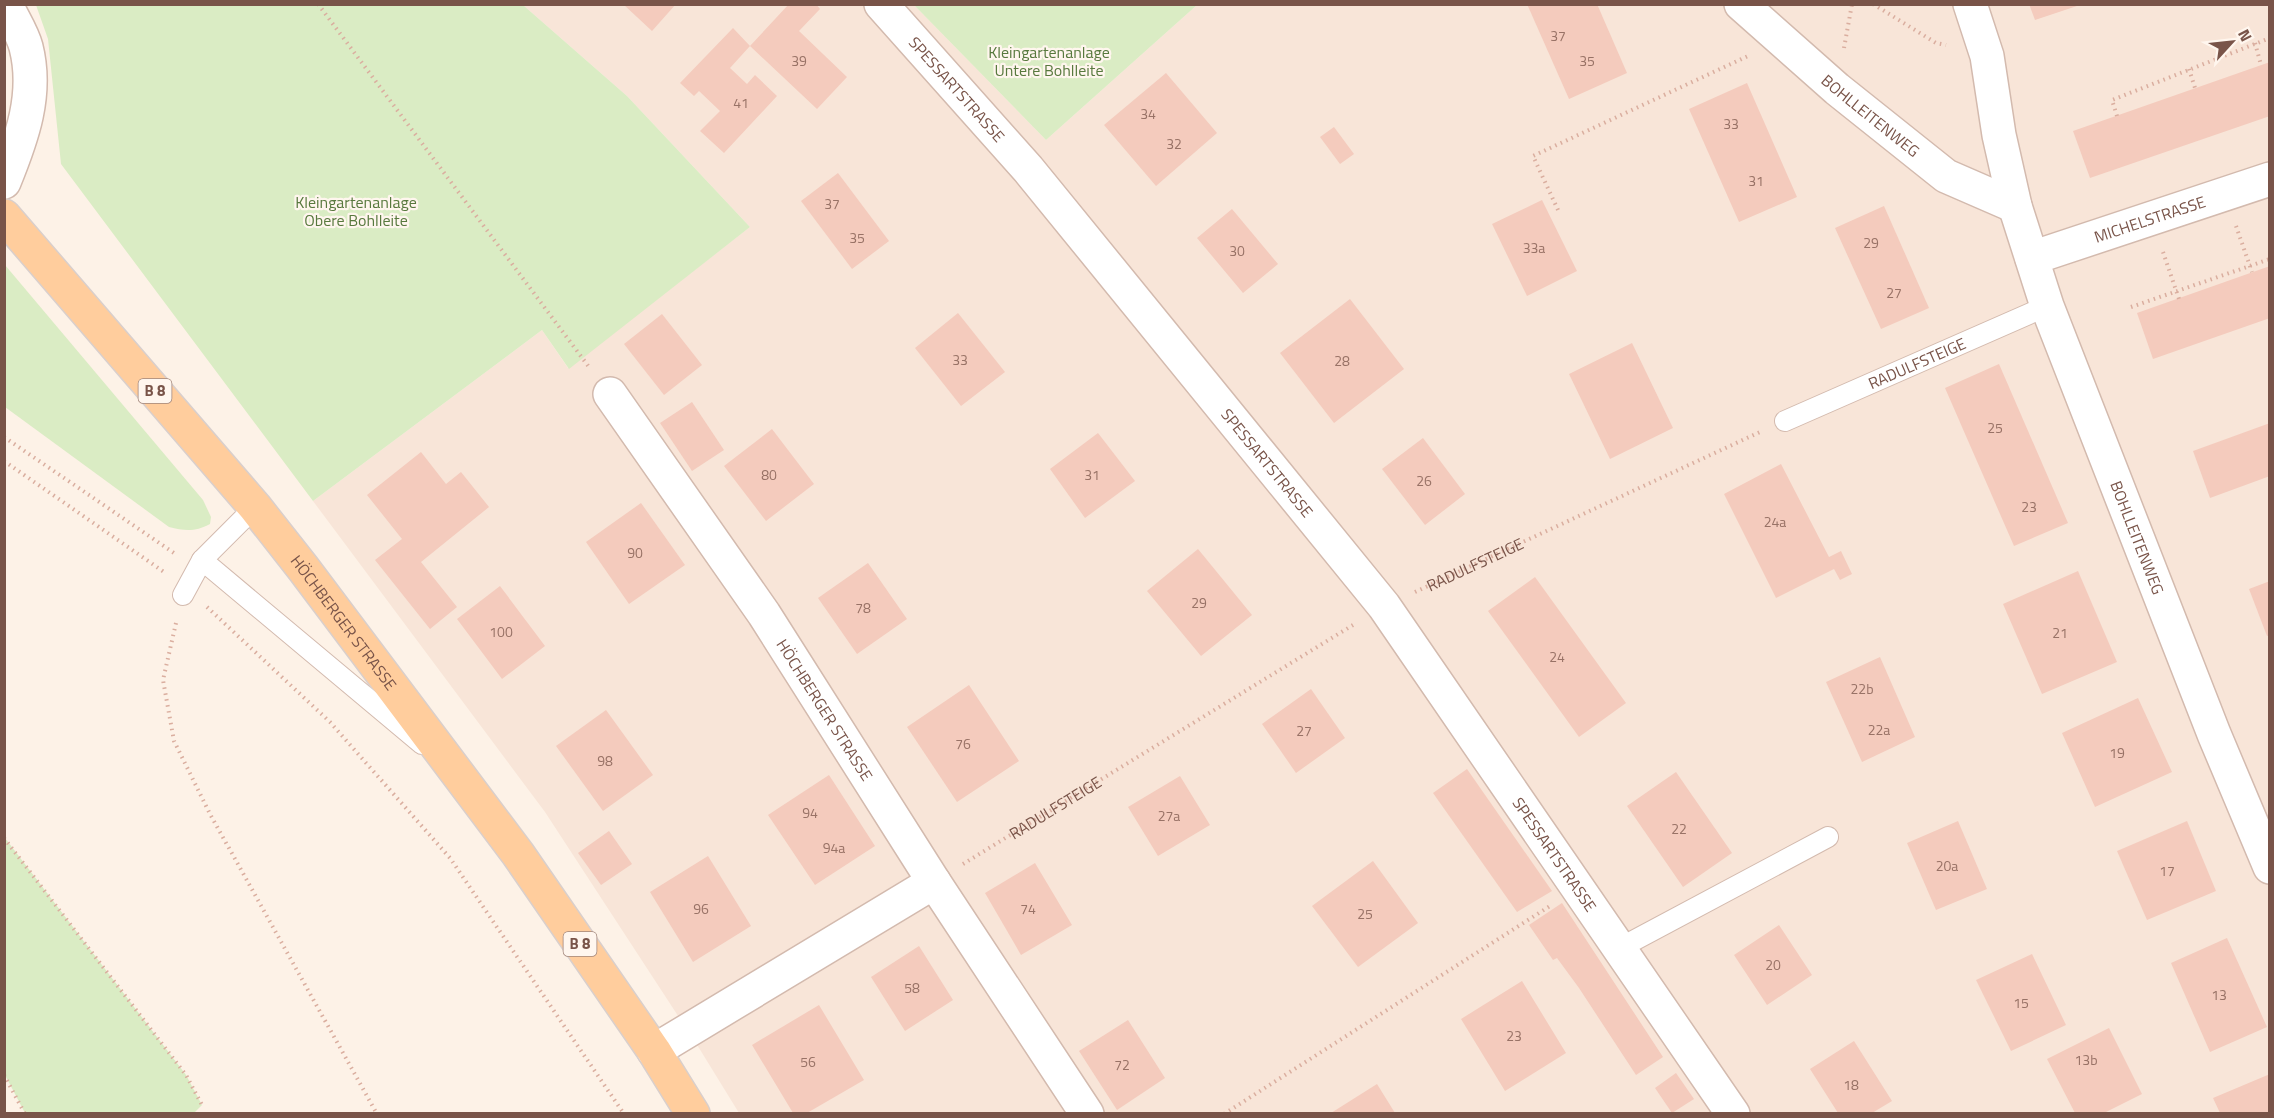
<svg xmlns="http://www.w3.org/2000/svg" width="2274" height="1118" viewBox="0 0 2274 1118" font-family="'Titillium Web',sans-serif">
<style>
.residential{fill:#f8e5d8}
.green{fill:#daecc4}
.building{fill:#f4cbbd}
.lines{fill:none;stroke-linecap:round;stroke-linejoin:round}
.service-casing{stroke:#d3baae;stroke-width:22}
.minor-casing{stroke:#d3baae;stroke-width:36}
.primary-casing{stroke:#d9cfcc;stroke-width:36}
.path{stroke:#daae9f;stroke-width:4;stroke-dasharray:1.5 4.5;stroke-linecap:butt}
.service{stroke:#fff;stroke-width:20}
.minor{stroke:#fff;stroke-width:33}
.primary{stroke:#ffcd9d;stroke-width:33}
.labels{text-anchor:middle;stroke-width:4.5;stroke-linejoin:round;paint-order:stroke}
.number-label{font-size:14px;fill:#987266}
.shield{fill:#fff6ee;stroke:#a1857a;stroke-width:1.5}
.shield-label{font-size:15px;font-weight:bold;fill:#795449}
.park-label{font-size:16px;fill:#58793e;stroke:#fff6ee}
.street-label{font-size:16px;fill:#795449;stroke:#fff6ee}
</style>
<rect width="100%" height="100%" fill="#fdf2e7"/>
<path class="residential" d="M523,5H914L1046,140L1197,5H2269V1113H739L699,1048L545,812L313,501L542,330L568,368L750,227L627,96Z"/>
<g class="green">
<path d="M36,5H523L627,96L750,227L569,369L542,330L313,501L61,164L48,39Z"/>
<path d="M914,5H1197L1046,140Z"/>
<path d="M5,265L203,500L211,517L210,524C195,532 185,531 169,527L5,407Z"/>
<path d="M5,838L186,1075L202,1105L194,1113H25L5,1075Z"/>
</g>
<g class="building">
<path d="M623,4H676L652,31Z"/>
<path d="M789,4H816L820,9L799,31L847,77L817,109L750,46Z"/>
<path d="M1527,4H1597L1627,73L1569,99Z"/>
<path d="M2029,4H2080V5L2035,20Z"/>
<path d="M733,28L750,46L730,68L747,84L755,75L777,96L724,153L700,131L720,111L699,91L694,96L680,83Z"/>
<path d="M2270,62V116L2090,178L2073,131Z"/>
<path d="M1166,73L1217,133L1156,186L1104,125Z"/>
<path d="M1747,83L1797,197L1739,222L1689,109Z"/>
<path d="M1334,127L1354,154L1340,164L1320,137Z"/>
<path d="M838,173L889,241L852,269L801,201Z"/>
<path d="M1542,200L1577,271L1527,296L1492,224Z"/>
<path d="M1884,206L1929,308L1881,329L1835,228Z"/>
<path d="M1232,209L1278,264L1243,293L1197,238Z"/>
<path d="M2270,266V318L2153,359L2137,313Z"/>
<path d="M1350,299L1404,369L1334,423L1280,353Z"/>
<path d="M958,313L1005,372L961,406L915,348Z"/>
<path d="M662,314L702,365L664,395L624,344Z"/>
<path d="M1632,343L1673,428L1610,459L1569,374Z"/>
<path d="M1999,364L2068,523L2014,546L1945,388Z"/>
<path d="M692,402L724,450L692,471L660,423Z"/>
<path d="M2270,423V476L2210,498L2193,451Z"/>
<path d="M772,429L814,484L766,521L724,466Z"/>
<path d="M1098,433L1135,481L1085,518L1050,469Z"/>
<path d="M1423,438L1465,494L1425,525L1382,469Z"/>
<path d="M421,452L446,484L461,472L489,507L421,562L457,607L430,629L375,560L402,539L367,495Z"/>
<path d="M1781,464L1829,557L1841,551L1852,574L1840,580L1834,569L1776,598L1724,494Z"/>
<path d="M641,503L685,565L629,604L586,542Z"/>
<path d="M1198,549L1252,615L1201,656L1147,591Z"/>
<path d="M868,563L907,619L857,654L818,598Z"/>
<path d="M2078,571L2117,662L2042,694L2003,604Z"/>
<path d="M1535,577L1626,703L1579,737L1488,611Z"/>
<path d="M2270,581V635L2267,636L2249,589Z"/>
<path d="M500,586L545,646L502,679L457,619Z"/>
<path d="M1880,657L1915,737L1862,762L1826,682Z"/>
<path d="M969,685L1019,761L957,802L907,727Z"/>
<path d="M1311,689L1345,738L1296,773L1262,724Z"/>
<path d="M2138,698L2172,772L2095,807L2062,733Z"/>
<path d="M606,710L653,775L603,811L556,746Z"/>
<path d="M1467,769L1552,891L1517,912L1433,793Z"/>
<path d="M1676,772L1732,853L1683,887L1627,806Z"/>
<path d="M829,775L875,846L815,885L768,815Z"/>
<path d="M1180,776L1210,825L1158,856L1128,807Z"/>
<path d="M1958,821L1987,889L1936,910L1907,843Z"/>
<path d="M2187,821L2216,891L2147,920L2117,851Z"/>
<path d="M609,831L632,864L601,885L578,853Z"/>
<path d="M708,856L751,926L693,962L650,892Z"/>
<path d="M1373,861L1418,923L1358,967L1312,906Z"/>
<path d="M1035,863L1072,925L1021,955L985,893Z"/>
<path d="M1562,903L1663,1057L1636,1075L1579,988L1557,958L1553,960L1529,925Z"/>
<path d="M1779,925L1812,975L1767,1005L1734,955Z"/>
<path d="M2227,938L2267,1027L2210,1052L2171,963Z"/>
<path d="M919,946L953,1000L905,1031L871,977Z"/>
<path d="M2032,954L2066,1025L2011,1051L1976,980Z"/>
<path d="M1522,981L1566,1053L1505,1091L1461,1019Z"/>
<path d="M819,1005L864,1080L807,1113H793L752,1045Z"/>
<path d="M1128,1020L1165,1078L1117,1110L1079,1051Z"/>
<path d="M2109,1028L2142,1094L2104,1113H2075L2047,1059Z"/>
<path d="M1854,1041L1892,1101L1872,1113H1838L1810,1069Z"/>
<path d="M1676,1073L1694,1099L1672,1113L1655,1088Z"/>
<path d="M2270,1074V1113H2220L2213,1098Z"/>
<path d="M1377,1084L1395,1113H1331Z"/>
</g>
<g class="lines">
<g class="service-casing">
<g id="service">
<path id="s3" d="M1785,421L2047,306"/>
<path d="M202,560L255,507"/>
<path d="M183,595L202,560L422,744"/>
<path d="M1618,949L1828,837"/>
</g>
</g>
<g class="minor-casing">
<g id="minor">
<path id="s4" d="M881,4L1028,169L1384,606L1733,1114"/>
<path id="s5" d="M1741,4L1837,89L1946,176L2015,206"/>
<path id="s6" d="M1970,4L1987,56L1999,135L2015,206L2047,306L2214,734L2270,867"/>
<path d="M4,182C22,138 38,94 26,47C22,32 12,18 6,4"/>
<path id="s7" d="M2032,258L2270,179"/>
<path id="s8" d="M610,394L764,614L934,882L654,1051"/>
<path d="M934,882L1087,1114"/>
</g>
</g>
<g class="primary-casing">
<g id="primary">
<path id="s9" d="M4,216L255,507L303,568L518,854L654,1051L693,1114"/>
</g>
</g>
<g class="path">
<path d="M318,4L589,367"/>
<path d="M1873,4L1936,43L1946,45"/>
<path d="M2255,43L2261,65"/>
<path d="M1844,48L1852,4"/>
<path d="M2189,69L2195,88"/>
<path d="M2117,116L2112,100L2270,38"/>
<path d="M1558,210L1533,156L1748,56"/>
<path d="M2236,226L2252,272"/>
<path d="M2163,252L2179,299"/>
<path d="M2131,307L2270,259"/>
<path d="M4,437L174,553"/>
<path d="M4,461L164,572"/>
<path id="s1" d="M1415,592L1760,432"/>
<path d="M207,607L330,722L450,858L624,1114"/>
<path d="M176,623L163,680L174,741L210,814L377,1114"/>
<path d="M4,838L186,1075L202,1105"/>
<path id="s2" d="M963,864L1353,625"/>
<path d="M4,1075L25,1114"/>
<path d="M1224,1114L1550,906"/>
</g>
<use href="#service" class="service"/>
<use href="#minor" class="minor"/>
<use href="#primary" class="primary"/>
</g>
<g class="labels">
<g class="number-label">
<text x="1558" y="41">37</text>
<text x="799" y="66">39</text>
<text x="1587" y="66">35</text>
<text x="741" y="108">41</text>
<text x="1148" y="119">34</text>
<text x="1731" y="129">33</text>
<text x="1174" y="149">32</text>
<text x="1756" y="186">31</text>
<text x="832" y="209">37</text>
<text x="857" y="243">35</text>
<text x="1871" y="248">29</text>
<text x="1534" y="253">33a</text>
<text x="1237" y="256">30</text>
<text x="1894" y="298">27</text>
<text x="960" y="365">33</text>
<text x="1342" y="366">28</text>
<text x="1995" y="433">25</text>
<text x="769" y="480">80</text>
<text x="1092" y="480">31</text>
<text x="1424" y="486">26</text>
<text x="2029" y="512">23</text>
<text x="1775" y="527">24a</text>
<text x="635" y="558">90</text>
<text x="1199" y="608">29</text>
<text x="863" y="613">78</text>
<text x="501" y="637">100</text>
<text x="2060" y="638">21</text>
<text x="1557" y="662">24</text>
<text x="1862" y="694">22b</text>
<text x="1879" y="735">22a</text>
<text x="1304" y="736">27</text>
<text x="963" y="749">76</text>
<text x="2117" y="758">19</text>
<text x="605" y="766">98</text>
<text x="810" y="818">94</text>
<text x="1169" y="821">27a</text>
<text x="1679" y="834">22</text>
<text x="834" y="853">94a</text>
<text x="1947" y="871">20a</text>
<text x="2167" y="876">17</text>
<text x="701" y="914">96</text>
<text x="1028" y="914">74</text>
<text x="1365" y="919">25</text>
<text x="1773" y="970">20</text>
<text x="912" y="993">58</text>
<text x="2219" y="1000">13</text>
<text x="2021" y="1008">15</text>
<text x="1514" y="1041">23</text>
<text x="2086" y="1065">13b</text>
<text x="808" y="1067">56</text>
<text x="1122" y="1070">72</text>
<text x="1851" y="1090">18</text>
</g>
<g class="shield">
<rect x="138.5" y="379" width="33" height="24" rx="4.5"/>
<rect x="563.5" y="932" width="33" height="24" rx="4.5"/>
</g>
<g class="shield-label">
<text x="155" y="396">B 8</text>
<text x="580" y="949">B 8</text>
</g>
<g class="park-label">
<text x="1049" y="58">Kleingartenanlage<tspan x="1049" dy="18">Untere Bohlleite</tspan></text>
<text x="356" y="208">Kleingartenanlage<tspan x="356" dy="18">Obere Bohlleite</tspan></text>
</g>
<g class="street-label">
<text dy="6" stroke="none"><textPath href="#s4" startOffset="114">SPESSARTSTRASSE</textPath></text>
<text dy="6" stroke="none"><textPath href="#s5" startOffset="171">BOHLLEITENWEG</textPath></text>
<text dy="6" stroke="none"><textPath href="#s7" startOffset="124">MICHELSTRASSE</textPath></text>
<text dy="6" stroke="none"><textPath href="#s3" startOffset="144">RADULFSTEIGE</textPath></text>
<text dy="6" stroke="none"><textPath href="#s4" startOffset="600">SPESSARTSTRASSE</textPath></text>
<text dy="6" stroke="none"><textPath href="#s6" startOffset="561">BOHLLEITENWEG</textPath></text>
<text dy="6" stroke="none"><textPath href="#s1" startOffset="66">RADULFSTEIGE</textPath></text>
<text dy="6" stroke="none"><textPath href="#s9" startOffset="530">HÖCHBERGER STRASSE</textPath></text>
<text dy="6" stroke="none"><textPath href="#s8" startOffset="382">HÖCHBERGER STRASSE</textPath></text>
<text dy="6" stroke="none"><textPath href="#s2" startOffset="108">RADULFSTEIGE</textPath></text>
<text dy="6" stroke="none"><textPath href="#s4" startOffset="1086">SPESSARTSTRASSE</textPath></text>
</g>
</g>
<rect width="2274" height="1118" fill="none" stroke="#795449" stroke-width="12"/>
<g transform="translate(2232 42) rotate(63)" stroke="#fff6ee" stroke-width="4.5" paint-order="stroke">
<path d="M0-4.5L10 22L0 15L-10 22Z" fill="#795449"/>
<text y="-9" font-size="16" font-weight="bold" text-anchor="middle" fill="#795449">N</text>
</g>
</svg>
